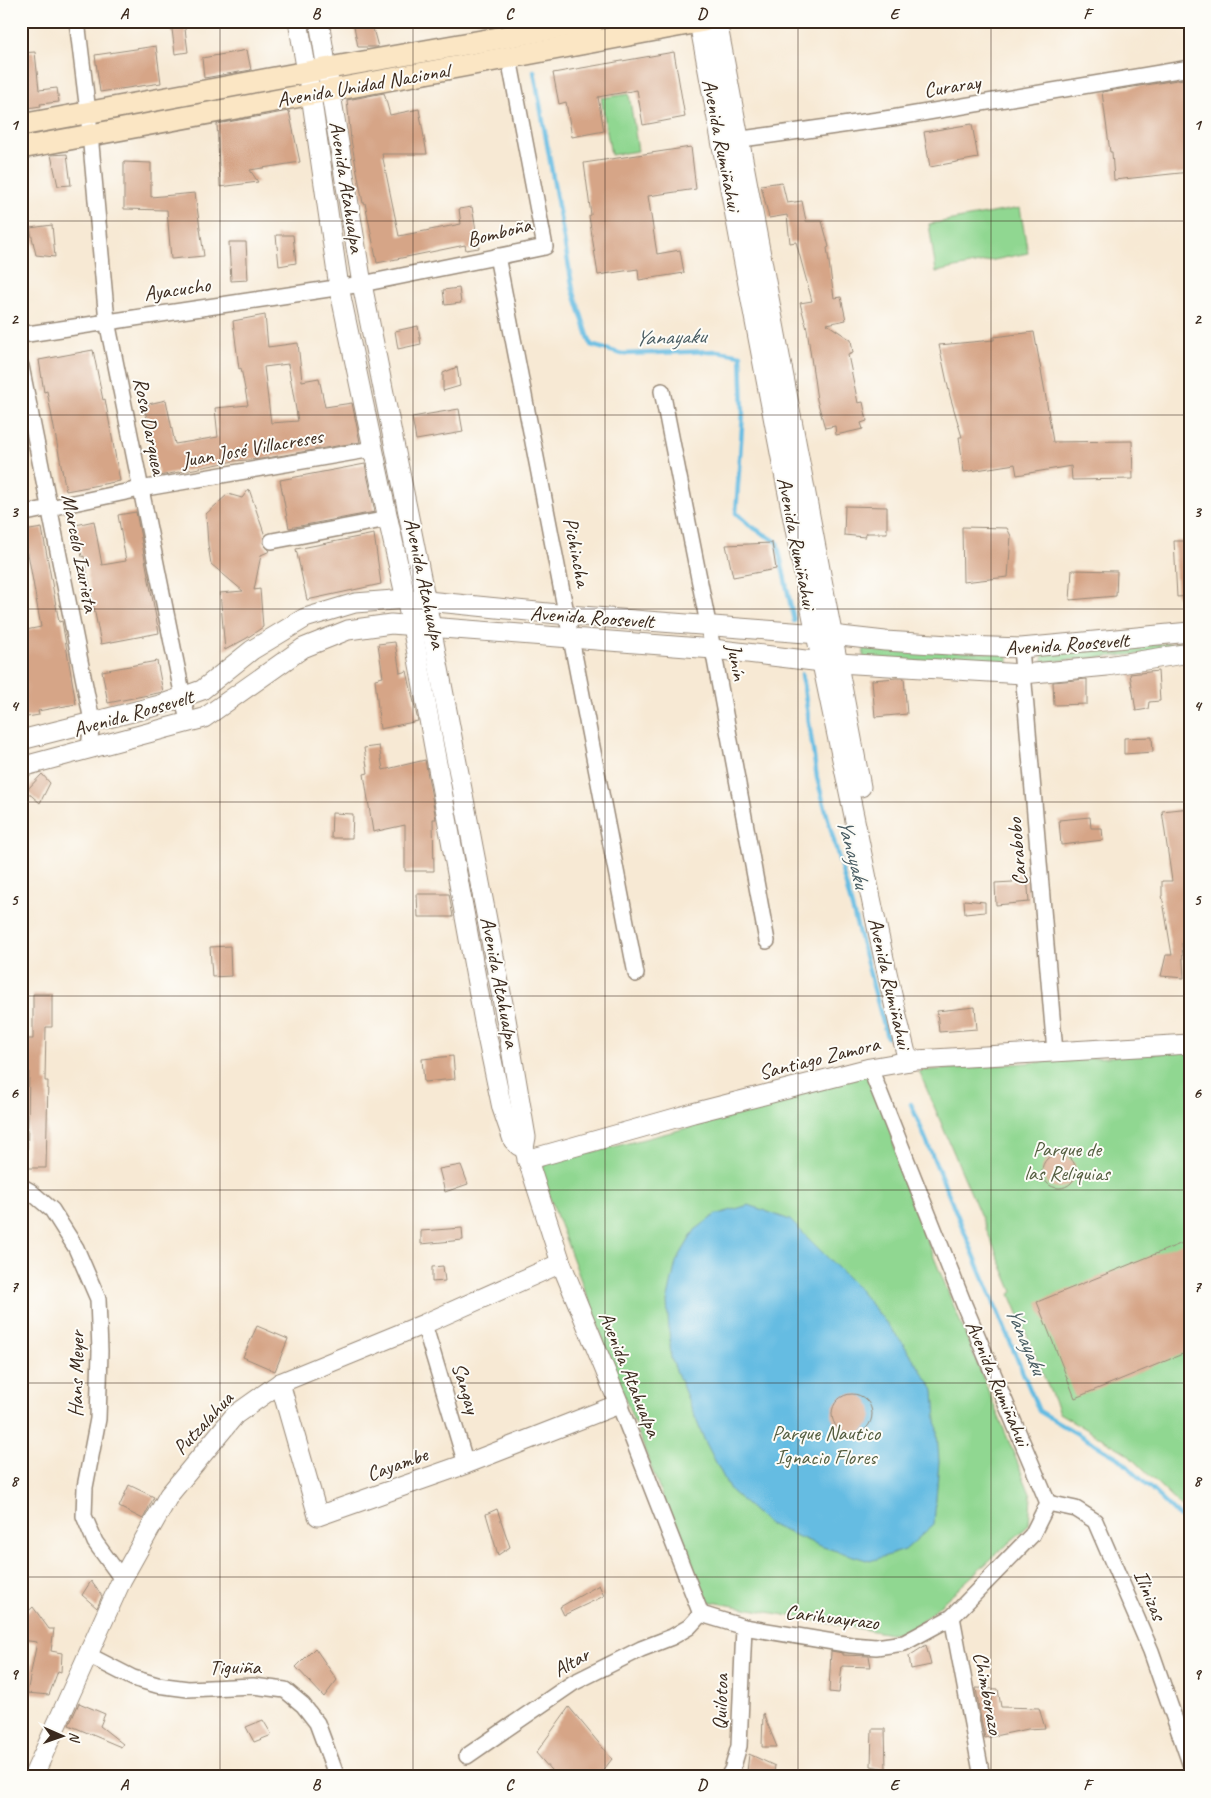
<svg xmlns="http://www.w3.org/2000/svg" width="1211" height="1798" viewBox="0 0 1211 1798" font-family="Caveat,sans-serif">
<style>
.green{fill:#90d791;stroke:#668058}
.water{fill:#65bce2;stroke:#507380}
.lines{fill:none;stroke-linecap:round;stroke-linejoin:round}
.stream{stroke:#65bce2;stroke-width:4.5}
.building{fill:#d6a587;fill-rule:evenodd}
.minor-casing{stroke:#998a79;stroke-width:18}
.tertiary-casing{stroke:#998a79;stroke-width:21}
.secondary-casing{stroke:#998a79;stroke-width:24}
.minor{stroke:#fff;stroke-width:15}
.tertiary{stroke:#fff;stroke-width:19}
.secondary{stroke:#fbe6c4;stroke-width:21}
.grid{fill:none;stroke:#3b2a1e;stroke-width:1;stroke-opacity:0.55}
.labels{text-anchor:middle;stroke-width:4;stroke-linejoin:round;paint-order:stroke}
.street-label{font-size:21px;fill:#3b2a1e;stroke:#fdfcf7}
.park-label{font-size:21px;fill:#545e40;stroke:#fdfcf7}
.water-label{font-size:22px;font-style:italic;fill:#4a5d63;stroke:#fdfcf7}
.neatline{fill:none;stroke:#3b2a1e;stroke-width:2}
.grid-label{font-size:16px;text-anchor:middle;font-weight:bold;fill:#3b2a1e}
</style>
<rect width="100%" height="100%" fill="#fdfcf7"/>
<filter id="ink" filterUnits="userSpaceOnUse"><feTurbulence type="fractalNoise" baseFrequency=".02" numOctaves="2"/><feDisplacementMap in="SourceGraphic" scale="10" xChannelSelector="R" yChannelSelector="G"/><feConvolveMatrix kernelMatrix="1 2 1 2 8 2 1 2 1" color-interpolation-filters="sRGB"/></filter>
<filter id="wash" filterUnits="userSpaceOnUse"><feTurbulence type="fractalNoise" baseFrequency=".0096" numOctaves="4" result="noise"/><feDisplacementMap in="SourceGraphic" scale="20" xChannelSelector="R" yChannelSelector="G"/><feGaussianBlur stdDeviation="1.12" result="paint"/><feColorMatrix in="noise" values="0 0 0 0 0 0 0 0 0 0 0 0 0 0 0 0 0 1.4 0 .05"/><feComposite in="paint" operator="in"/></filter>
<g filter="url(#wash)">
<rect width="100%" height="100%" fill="#f7e9d4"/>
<g class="green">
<path d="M629,94L638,151L611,155L601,98Z"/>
<path d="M1020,208L1028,253L936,272L929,224Z"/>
<path d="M1190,642V650L1043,662L1042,653Z"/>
<path d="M864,649L1008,653V668L863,659Z"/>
<path d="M1187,1051L1190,1062V1515L1125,1452L1059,1413L1010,1294L1013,1292L919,1071Z"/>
<path d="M875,1067L903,1181L1031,1496L1029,1525L911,1631L890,1634L701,1600L538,1166L738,1115Z"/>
</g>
<path class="water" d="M749,1205L790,1220L855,1285L902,1342L934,1390L939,1461L934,1524L905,1550L870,1561L823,1547L768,1524L730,1490L704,1439L671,1358L667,1302L676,1262L695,1230L715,1215Z"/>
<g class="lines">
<g class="stream">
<path d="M534,71L573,290L591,345L622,354L717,351L741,355L743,413L736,513L749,525L777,542L794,621"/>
<path d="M802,674L817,778L887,1037"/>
<path d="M911,1104L1039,1411L1120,1459L1190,1527"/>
</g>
</g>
<g id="blocks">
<g class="building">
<path d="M171,21H184L188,52L175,54Z"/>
<path d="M353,21H371L378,47H358Z"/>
<path d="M156,46L161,83L100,92L95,55Z"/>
<path d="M247,50L251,70L204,78L202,58Z"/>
<path d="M35,52L39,90L57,88L59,102L40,104L41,106L21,109V53Z"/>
<path d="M674,52L685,117L643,125L637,90L598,97L604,131L572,137L566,102L559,104L553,73Z"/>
<path d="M1190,78V172L1114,180L1112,152H1110L1102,92Z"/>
<path d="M384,93L390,115L419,109L427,154H382L399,236L461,224L459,209L472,207L479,248L466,250L465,245L377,263L365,203H363L351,140L347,100Z"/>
<path d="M289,111L300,162L250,170L258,182L220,187L217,124Z"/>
<path d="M972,124L978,158L930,167L924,132Z"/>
<path d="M691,147L696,189L648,196L657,254L680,250L684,273L639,280L638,269L598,275L589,216L591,215L584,163Z"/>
<path d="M67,154L71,185L58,186L51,155Z"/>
<path d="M124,162L151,163V197L195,193L204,256L171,259L167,210L124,209Z"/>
<path d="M782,182L787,203L802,201L806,221H822L829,247L827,248L834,298L841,297L846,320L827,324L851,340L853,353L848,355L858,403L863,402L867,421L861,423L863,429L836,435L835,426L825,428L817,400L807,329L800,303L812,301L796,242L790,243L787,215L769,218L761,185Z"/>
<path d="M52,225L55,257L36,255L30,228Z"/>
<path d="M276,235H293L296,263L279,266Z"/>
<path d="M229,242H246L248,280L231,281Z"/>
<path d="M459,288L461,303L445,305L443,290Z"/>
<path d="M265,315L268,347L298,343L302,381L319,378L325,407L352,403L360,442L261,459L234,461L159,476L144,405L166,400L175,444L218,437L215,408L248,405L241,368L239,369L233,321ZM288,364L298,421L271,423L264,367Z"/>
<path d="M418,326L421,344L398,349L395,331Z"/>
<path d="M1034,332L1045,392L1053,442L1132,441L1133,479L1072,480L1071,466L1017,475L1015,464L964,472L959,437H962L950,396L939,345L994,340V337Z"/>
<path d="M93,350L103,400L105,399L120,481L66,491L47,391L44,392L39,360Z"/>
<path d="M457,367L460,386L443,391V373Z"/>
<path d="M459,409L463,432L416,440L412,417Z"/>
<path d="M365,464L375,512L289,528L280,480Z"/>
<path d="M249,489L265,536L263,543L270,551L261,555L254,590L260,589L263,627L247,638L225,650L220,593L243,591L211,564L208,545L206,514L228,494L242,498Z"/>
<path d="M845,506L887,507V533H867L865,537L844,535Z"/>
<path d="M136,512L159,633L101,644L84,556L82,557L76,525L94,521L102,565L126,561L118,515Z"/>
<path d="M962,527L1007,528L1011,536L1008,577L963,582Z"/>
<path d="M42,528L59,622L62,621L76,704L38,711L39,715L21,718V631L41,627L24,531Z"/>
<path d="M374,534L381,584L307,600L296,549Z"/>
<path d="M1174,541H1190V596L1177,597Z"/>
<path d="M772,543L776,569L733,577L726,545Z"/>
<path d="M1072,570L1117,571L1116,596L1070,600Z"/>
<path d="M395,642L400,673L407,671L418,721L380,729L375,679L383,677L378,644Z"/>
<path d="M157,661L163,692L108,703L102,671Z"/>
<path d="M1158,671L1160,701L1149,702L1148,709L1136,711L1130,674Z"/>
<path d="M896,678H904L907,714L875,717L872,680Z"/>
<path d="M1087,679V704L1054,705L1053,682Z"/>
<path d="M1152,737L1153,752L1124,754V738Z"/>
<path d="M379,746L383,770L425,760L436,819H433L434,871H405V825L373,832L364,774L368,773L364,748Z"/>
<path d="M42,774L50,783L40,803L26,791Z"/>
<path d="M1190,808V869H1187L1190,905L1185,906L1188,943H1182L1184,978L1161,976L1166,955H1172L1162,895V881H1172L1162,811Z"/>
<path d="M332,813L353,814L352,838H331Z"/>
<path d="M1090,817L1091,828H1102L1103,840L1061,845L1059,820Z"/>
<path d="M1027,874L1029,902L996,905L995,883L1013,882L1012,875Z"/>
<path d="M417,894H449L453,917H418Z"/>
<path d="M964,900L985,902V912L965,914Z"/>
<path d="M230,946L231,976L212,977L210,947Z"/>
<path d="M33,994H52V1027H46L45,1081H48L46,1168H27L29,1072H26L27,1039H33Z"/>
<path d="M975,1007L977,1029L939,1032L937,1011Z"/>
<path d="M453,1056L455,1079L424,1082L422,1059Z"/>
<circle cx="1059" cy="1171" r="17"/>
<path d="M461,1165L468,1184L445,1192L439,1169Z"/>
<path d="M462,1228L463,1240L421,1244V1231Z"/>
<path d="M1185,1242L1190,1254V1351L1075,1398L1037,1302Z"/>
<path d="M443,1266L445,1281L432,1282V1267Z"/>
<path d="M257,1326L288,1339L275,1371L243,1357Z"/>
<circle cx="852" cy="1414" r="20"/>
<path d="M129,1485L154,1497L143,1519L119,1507Z"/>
<path d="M497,1509L510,1547L498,1555L486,1514Z"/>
<path d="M91,1581L102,1596L97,1608L82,1595Z"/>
<path d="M599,1585L604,1596L564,1615L560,1607Z"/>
<path d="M33,1607L49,1629H54L51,1651L62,1653L61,1672L58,1671L49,1695L27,1693L37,1642L21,1640V1618Z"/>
<path d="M926,1645L931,1665L911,1669L909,1656Z"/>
<path d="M315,1648L337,1680L324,1697L296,1667Z"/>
<path d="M831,1651L843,1653V1655L869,1656L871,1667L842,1666L839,1693L829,1692Z"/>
<path d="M976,1688L998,1689L1001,1707L1039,1708L1045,1728L1028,1729L985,1738L980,1714Z"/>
<path d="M79,1703L105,1714L100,1726L123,1744L121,1747L69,1725Z"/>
<path d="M569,1707L612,1759L598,1777H557L536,1753Z"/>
<path d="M763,1713L777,1747H762Z"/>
<path d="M263,1720L272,1735L254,1742L246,1727Z"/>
<path d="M872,1729H885L886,1769L871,1766Z"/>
<path d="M749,1754L775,1766L773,1777H757L747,1772Z"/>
</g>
</g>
</g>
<g filter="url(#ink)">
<use href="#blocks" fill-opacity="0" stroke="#998a79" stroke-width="1"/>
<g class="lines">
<g class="minor-casing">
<g id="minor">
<path d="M77,21L88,112L107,321L188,722"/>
<path d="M728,141L892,118L1190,68"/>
<path d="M497,256L636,974"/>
<path d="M21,335L362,284L545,247L509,58"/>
<path d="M21,366L92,721L89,748"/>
<path d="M662,391L713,649L767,941"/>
<path d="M21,514L140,489L373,449"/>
<path d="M272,541L388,519"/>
<path d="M1021,648L1055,1052"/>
<path d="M870,1068L965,1307L1048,1503"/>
<path d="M21,1186L30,1191L52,1210L76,1248L98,1299L100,1351L98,1419L85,1487L84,1516L95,1542L122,1579"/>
<path d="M424,1324L466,1464"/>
<path d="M619,1404L701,1614"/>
<path d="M1048,1503L1076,1509L1095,1521L1151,1651L1190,1763"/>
<path d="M701,1614L744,1627L851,1645L876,1647L904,1643L952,1617L1032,1535L1048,1503"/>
<path d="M952,1617L982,1777"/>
<path d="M88,1655L133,1678L157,1685L188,1689L253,1686L285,1690L303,1705L317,1723L337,1777"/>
<path d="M467,1756L573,1683L641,1649L672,1637L689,1627L701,1614"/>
<path d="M728,1777L732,1770L739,1746L744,1627"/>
</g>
</g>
<g class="tertiary-casing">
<g id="tertiary">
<path d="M298,21L311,95L339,287L388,519L412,626L485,1027L502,1108L513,1140L519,1146L524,1148"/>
<path d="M717,21L861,787"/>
<path d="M699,22C745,269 790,515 842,759C864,860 882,961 908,1061"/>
<path d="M21,740L160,705L202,690L252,650L305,618L355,603L407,599L568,615L832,635L885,641L966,646L1021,648L1190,632"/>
<path d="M21,767L204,718L303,648L348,630L391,624L713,649L822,662L1023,674L1107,666L1190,653"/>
<path d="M527,1160L693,1113L870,1068L916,1060L1190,1044"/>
<path d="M280,1383L318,1516L466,1464L619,1404L561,1263L524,1148L526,1137L506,1019L431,627L362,284L319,21"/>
<path d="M33,1777L122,1579L169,1495L235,1415L280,1383L424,1324L561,1263"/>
</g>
</g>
<g class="secondary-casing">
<g id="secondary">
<path d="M21,125L307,72L595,21"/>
<path d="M21,148L704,21"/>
</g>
</g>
<use href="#minor" class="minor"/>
<use href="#tertiary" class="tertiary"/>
<use href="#secondary" class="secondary"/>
</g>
</g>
<path class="grid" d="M220,21V1777M413,21V1777M605,21V1777M798,21V1777M991,21V1777M21,221H1190M21,415H1190M21,609H1190M21,802H1190M21,996H1190M21,1190H1190M21,1383H1190M21,1577H1190"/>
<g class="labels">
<g class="street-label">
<text transform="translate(363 85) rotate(-10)" y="7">Avenida Unidad Nacional</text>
<text transform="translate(952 86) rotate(-9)" y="7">Curaray</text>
<text transform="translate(722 145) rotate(79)" y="7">Avenida Rumiñahui</text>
<text transform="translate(347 187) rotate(81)" y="7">Avenida Atahualpa</text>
<text transform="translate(499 232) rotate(-14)" y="7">Bomboña</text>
<text transform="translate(177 289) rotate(-8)" y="7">Ayacucho</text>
<text transform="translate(150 426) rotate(79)" y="7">Rosa Darquea</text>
<text transform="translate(252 448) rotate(-10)" y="7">Juan José Villacreses</text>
<text transform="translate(797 543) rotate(79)" y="7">Avenida Rumiñahui</text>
<text transform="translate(577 552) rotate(79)" y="7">Pichincha</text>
<text transform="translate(80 553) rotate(79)" y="7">Marcelo Izurieta</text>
<text transform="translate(425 583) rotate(78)" y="7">Avenida Atahualpa</text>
<text transform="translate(592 617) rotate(4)" y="7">Avenida Roosevelt</text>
<text transform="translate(1067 644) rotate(-4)" y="7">Avenida Roosevelt</text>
<text transform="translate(737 662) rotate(79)" y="7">Junín</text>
<text transform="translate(133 713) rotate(-16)" y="7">Avenida Roosevelt</text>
<text transform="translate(1017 852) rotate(-95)" y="7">Carabobo</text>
<text transform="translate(500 982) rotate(79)" y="7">Avenida Atahualpa</text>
<text transform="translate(890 983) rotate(77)" y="7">Avenida Rumiñahui</text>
<text transform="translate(819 1058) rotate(-14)" y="7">Santiago Zamora</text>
<text transform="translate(76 1374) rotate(-89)" y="7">Hans Meyer</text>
<text transform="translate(630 1374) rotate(68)" y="7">Avenida Atahualpa</text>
<text transform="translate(998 1383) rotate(67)" y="7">Avenida Rumiñahui</text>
<text transform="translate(466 1388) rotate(73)" y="7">Sangay</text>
<text transform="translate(203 1423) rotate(-47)" y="7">Putzalahua</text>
<text transform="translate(397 1464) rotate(-20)" y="7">Cayambe</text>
<text transform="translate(1150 1595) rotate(67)" y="7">Ilinizas</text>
<text transform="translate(832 1617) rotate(7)" y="7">Carihuayrazo</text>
<text transform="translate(571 1662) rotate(-30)" y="7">Altar</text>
<text x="235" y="1674">Tiguiña</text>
<text transform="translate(988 1693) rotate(79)" y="7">Chimborazo</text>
<text transform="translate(720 1702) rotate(-88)" y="7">Quilotoa</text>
</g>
<g class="park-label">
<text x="1067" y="1156">Parque de<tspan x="1067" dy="24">las Reliquias</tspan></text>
<text x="826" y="1440">Parque Nautico<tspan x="826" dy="24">Ignacio Flores</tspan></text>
</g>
<g class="water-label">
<text transform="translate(670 336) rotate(-2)" y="8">Yanayaku</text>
<text transform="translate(854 853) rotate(75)" y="8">Yanayaku</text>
<text transform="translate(1027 1340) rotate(67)" y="8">Yanayaku</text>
</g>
</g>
<rect width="1211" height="1798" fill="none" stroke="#fdfcf7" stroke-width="55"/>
<g transform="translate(62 1736) rotate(92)" stroke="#fdfcf7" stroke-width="4" paint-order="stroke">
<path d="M0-4L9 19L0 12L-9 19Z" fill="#3b2a1e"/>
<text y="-8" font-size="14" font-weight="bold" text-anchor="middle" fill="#3b2a1e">N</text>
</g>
<rect x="28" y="28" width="1156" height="1742" class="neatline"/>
<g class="grid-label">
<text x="124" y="19">A</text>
<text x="316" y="19">B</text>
<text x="509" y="19">C</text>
<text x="702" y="19">D</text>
<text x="894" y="19">E</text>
<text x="1087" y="19">F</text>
<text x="14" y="130">1</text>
<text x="1197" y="130">1</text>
<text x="14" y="324">2</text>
<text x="1197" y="324">2</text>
<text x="14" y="517">3</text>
<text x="1197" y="517">3</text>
<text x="14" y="711">4</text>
<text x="1197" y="711">4</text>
<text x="14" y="905">5</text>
<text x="1197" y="905">5</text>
<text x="14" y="1098">6</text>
<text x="1197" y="1098">6</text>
<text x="14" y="1292">7</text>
<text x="1197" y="1292">7</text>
<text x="14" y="1486">8</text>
<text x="1197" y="1486">8</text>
<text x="14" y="1679">9</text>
<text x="1197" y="1679">9</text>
<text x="124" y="1790">A</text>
<text x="316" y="1790">B</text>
<text x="509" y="1790">C</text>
<text x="702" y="1790">D</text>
<text x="894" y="1790">E</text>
<text x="1087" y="1790">F</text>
</g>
</svg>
